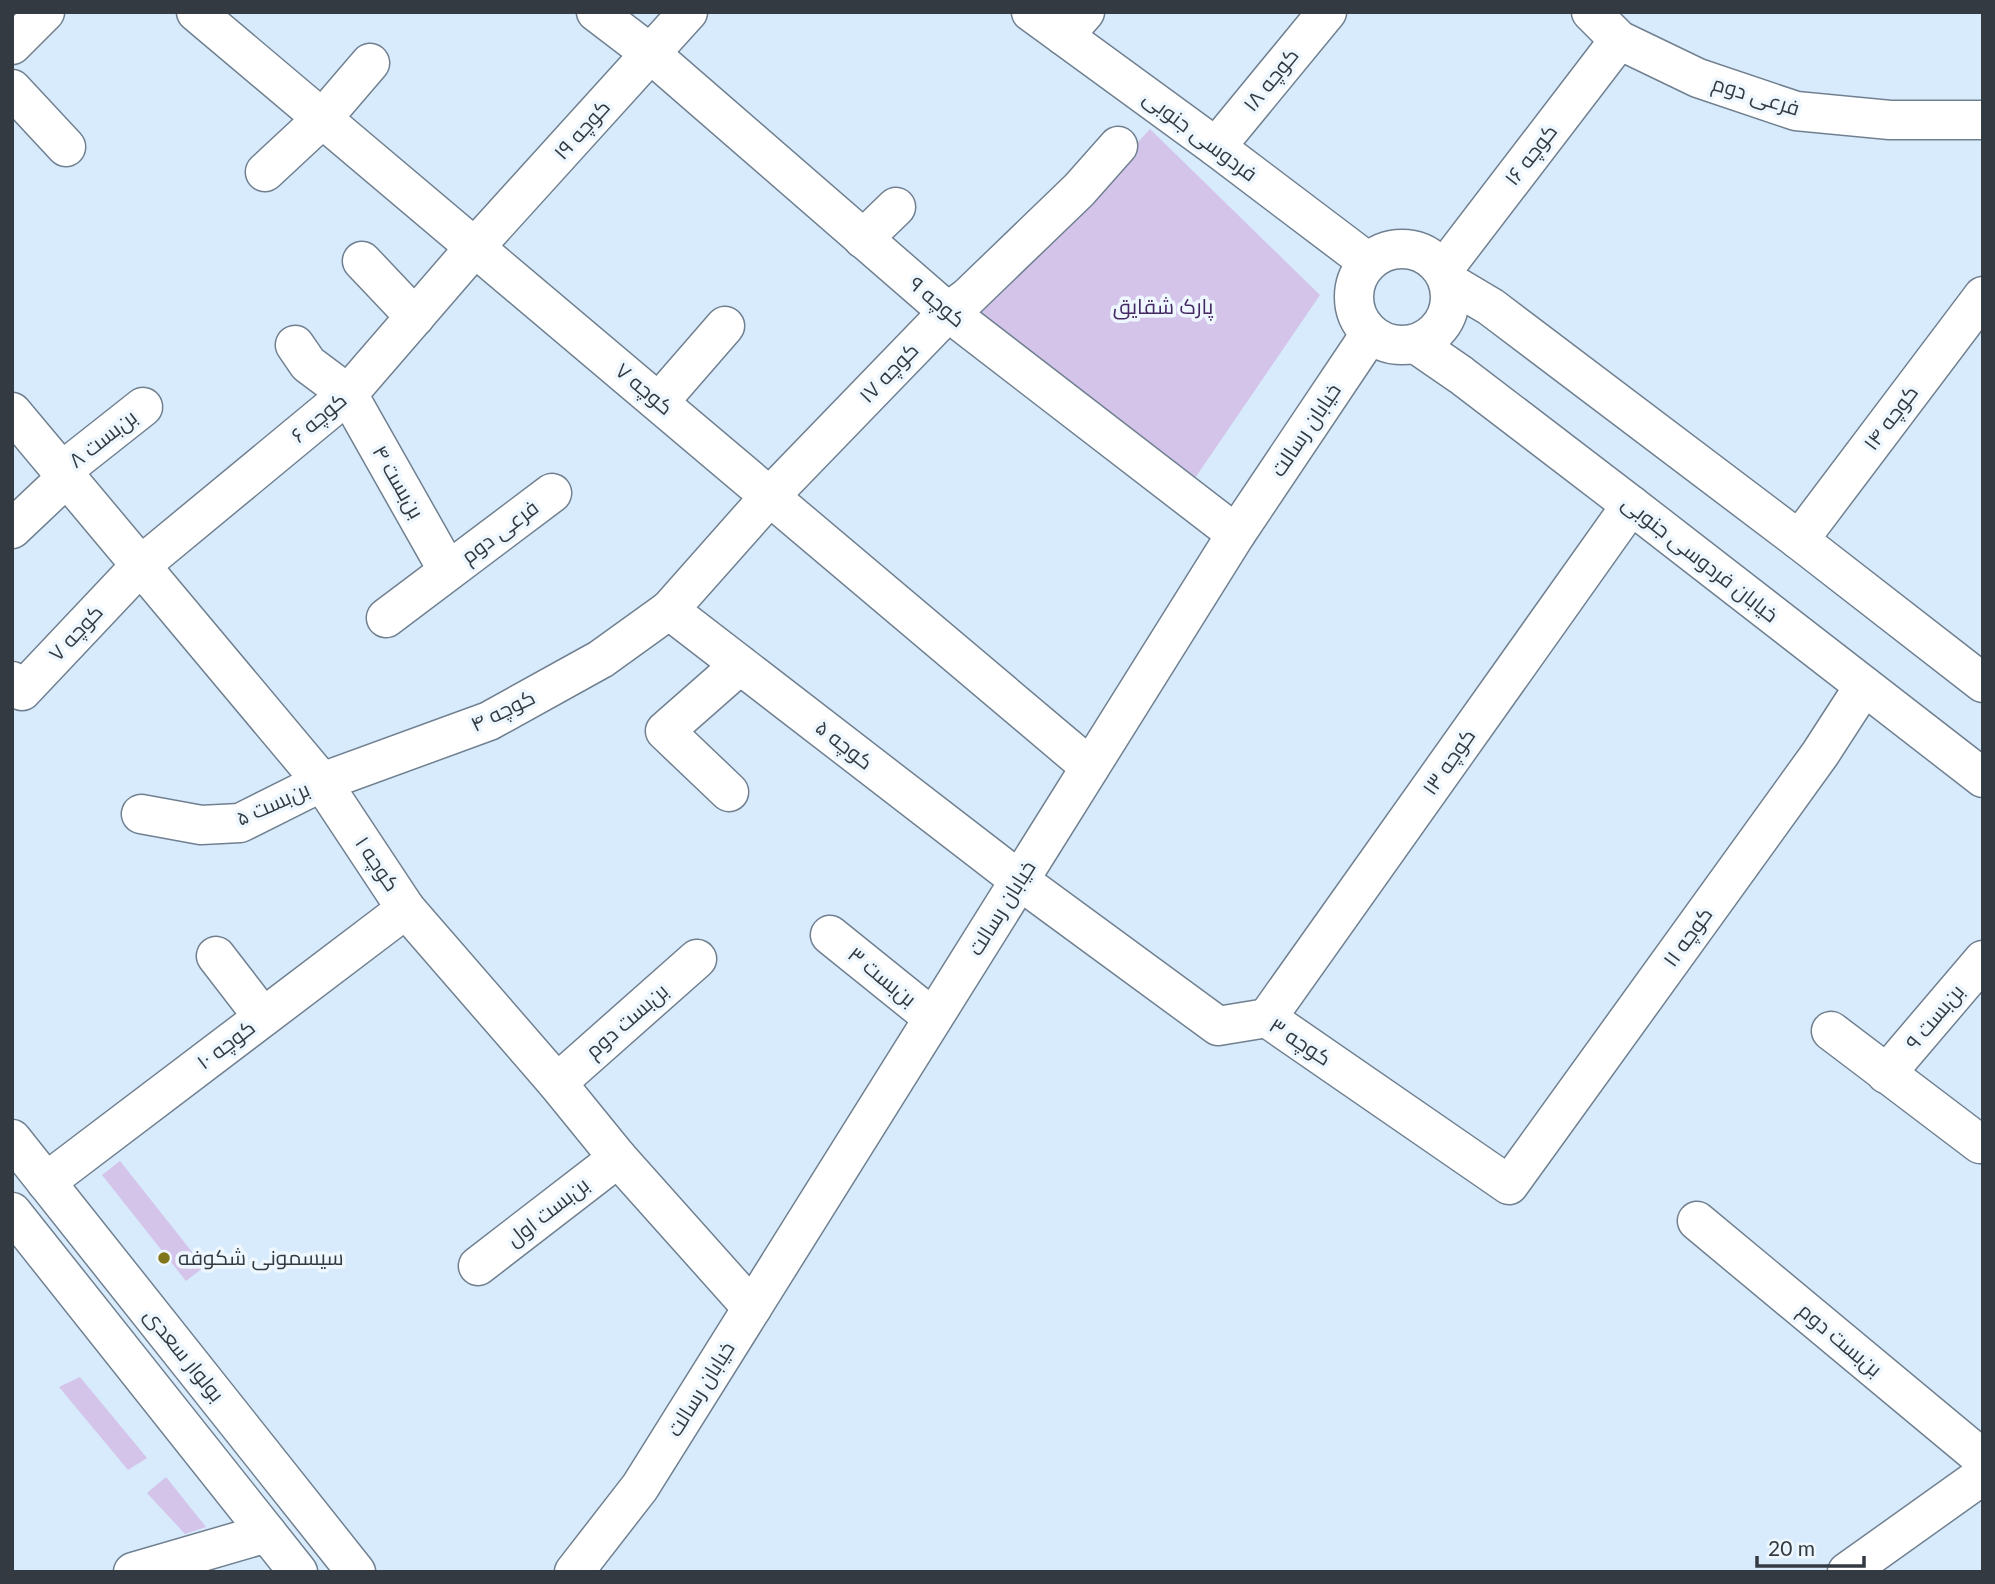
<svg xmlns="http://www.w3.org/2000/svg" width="1995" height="1584" viewBox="0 0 1995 1584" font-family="Lato,Cairo,sans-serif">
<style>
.green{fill:#d4c4ea}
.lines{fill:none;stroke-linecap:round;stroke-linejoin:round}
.street-casing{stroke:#708090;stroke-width:41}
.secondary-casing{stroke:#708090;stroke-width:41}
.street{stroke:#fff;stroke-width:38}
.secondary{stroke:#fff;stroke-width:38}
.poi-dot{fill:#807619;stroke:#eff7fe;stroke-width:2.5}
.labels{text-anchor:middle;stroke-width:7;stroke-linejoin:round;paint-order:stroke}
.street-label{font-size:21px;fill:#333a41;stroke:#eff7fe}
.park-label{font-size:21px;fill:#452963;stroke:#eff7fe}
.poi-label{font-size:21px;fill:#333a41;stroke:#eff7fe;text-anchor:start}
</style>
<rect width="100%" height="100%" fill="#d8ebfc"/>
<g class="green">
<path d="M1150,129L1320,295L1193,481L980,313Z"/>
<path d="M120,1161L204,1267L186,1281L102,1175Z"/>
<path d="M80,1377L147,1458L128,1470L59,1387Z"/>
<path d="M166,1477L206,1527L185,1534L147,1493Z"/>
</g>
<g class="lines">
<g class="street-casing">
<g id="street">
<path d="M196,12L1090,767"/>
<path d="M596,12L651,54L948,312L1236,534"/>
<path d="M1591,12L1619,40L1698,78L1796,111L1890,120H1983"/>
<path d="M1064,36L1085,12"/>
<path d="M12,45L45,12"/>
<path d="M12,89L66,147"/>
<path d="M1216,147L1327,12"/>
<path d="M265,172L322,119L370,63"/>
<path d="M863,239L896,207"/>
<path d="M362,261L415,317"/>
<path d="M1443,270L1619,40"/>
<path d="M295,345L308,364L348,394L448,571"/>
<path d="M659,402L725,326"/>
<path d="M12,412L322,782L406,909L557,1083L618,1158L752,1308"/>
<path d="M62,471L143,407"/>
<path d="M12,529L67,477"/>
<path d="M1799,540L1983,296"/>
<path d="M669,610L1019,880L1218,1026L1267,1018L1509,1185L1820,754L1864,686"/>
<path d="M386,618L552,493"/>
<path d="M12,681L22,691L140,566L348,394L475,247L688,12"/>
<path d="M729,792L665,731L740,665"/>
<path d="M141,814L201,825L240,823L322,782L489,721L601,659L669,610L770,496L948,312L968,297L1079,190L1118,146"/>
<path d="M830,935L933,1018"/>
<path d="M216,956L263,1017"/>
<path d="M1267,1018L1631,505"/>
<path d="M1831,1031L1980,1144"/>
<path d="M1886,1074L1983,960"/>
<path d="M557,1083L697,959"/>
<path d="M46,1182L406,909"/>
<path d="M1697,1221L1983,1459"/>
<path d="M478,1266L618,1158"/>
<path d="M133,1572L267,1533"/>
<path d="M1847,1572L1983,1475"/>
</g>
</g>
<g class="secondary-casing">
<g id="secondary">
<path d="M1031,12L1216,147L1368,262"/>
<circle cx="1402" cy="297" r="48"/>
<path d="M1449,282L1491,307L1799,540L1983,683"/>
<path d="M1416,344L1461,375L1631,505L1983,778"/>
<path d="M12,1139L356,1572"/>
<path d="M12,1212L298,1572"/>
<path d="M574,1572L640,1487L1236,534L1370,334"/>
</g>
</g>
<use href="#street" class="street"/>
<use href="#secondary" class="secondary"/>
</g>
<circle class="poi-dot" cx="164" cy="1258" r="7"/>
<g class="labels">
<g class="street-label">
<text transform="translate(1271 80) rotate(-51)" y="7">کوچه ۱۸</text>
<text transform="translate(1756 96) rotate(17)" y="7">فرعی دوم</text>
<text transform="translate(582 130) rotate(-48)" y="7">کوچه ۱۹</text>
<text transform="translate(1200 136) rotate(37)" y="7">فردوسی جنوبی</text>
<text transform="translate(1531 155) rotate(-52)" y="7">کوچه ۱۶</text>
<text transform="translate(937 302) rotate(40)" y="7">کوچه ۹</text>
<text transform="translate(889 373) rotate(-46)" y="7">کوچه ۱۷</text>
<text transform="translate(644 389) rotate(40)" y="7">کوچه ۷</text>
<text transform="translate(319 418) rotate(-40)" y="7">کوچه ۶</text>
<text transform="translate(1891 418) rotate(-53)" y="7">کوچه ۱۴</text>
<text transform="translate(1306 430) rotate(-56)" y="7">خیابان رسالت</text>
<text transform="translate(103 439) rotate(-38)" y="7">بن‌بست ۸</text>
<text transform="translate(398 482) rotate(60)" y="7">بن‌بست ۴</text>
<text transform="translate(500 532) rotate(-37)" y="7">فرعی دوم</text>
<text transform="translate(1700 559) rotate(38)" y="7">خیابان فردوسی جنوبی</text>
<text transform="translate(76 633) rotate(-47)" y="7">کوچه ۷</text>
<text transform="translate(503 711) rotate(-26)" y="7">کوچه ۴</text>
<text transform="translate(844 745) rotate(38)" y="7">کوچه ۵</text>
<text transform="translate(1449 762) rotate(-55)" y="7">کوچه ۱۳</text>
<text transform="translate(273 804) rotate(-24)" y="7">بن‌بست ۵</text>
<text transform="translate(377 864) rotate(56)" y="7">کوچه ۱</text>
<text transform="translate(1002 908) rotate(-58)" y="7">خیابان رسالت</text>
<text transform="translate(1688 937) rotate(-54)" y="7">کوچه ۱۱</text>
<text transform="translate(882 977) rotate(39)" y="7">بن‌بست ۳</text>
<text transform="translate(1935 1017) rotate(-50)" y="7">بن‌بست ۹</text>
<text transform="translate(627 1021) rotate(-41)" y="7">بن‌بست دوم</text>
<text transform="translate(1300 1042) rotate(33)" y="7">کوچه ۳</text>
<text transform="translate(226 1045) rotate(-37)" y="7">کوچه ۱۰</text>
<text transform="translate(548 1212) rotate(-38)" y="7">بن‌بست اول</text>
<text transform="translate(1840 1340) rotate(40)" y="7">بن‌بست دوم</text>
<text transform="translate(184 1355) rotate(51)" y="7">بولوار سعدی</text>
<text transform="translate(701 1389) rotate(-58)" y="7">خیابان رسالت</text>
</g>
<g class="park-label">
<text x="1163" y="314">پارک شقایق</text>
</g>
<g class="poi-label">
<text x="178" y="1265">سیسمونی شکوفه</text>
</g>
</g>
<rect width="1995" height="1584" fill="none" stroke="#333a41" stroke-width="28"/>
<path d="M1757 1556v10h107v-10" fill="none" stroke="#333a41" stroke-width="3.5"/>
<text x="1768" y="1556" font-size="21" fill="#333a41" stroke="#eff7fe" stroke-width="5" paint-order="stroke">20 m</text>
</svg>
